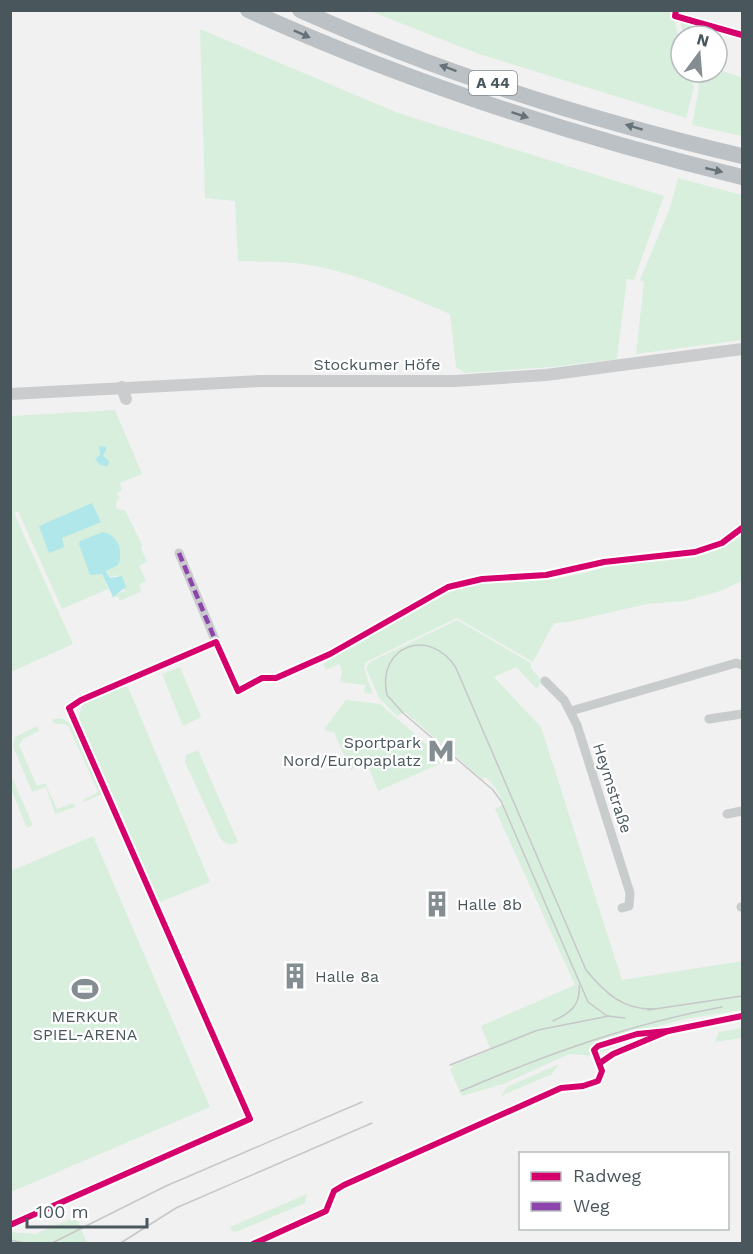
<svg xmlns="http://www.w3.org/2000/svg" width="753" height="1254" viewBox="0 0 753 1254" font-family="'Work Sans',sans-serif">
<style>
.green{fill:#d8efdd}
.water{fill:#afe7ea}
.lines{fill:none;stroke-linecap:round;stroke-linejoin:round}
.street{stroke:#c9cccd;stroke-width:9}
.secondary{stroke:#caccce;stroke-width:12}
.highway{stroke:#bcc1c5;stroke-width:16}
.tram{stroke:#c5c7c8;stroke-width:1.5}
.quiet{stroke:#8e44ad;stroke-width:4.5;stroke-dasharray:9 4.5;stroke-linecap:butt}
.cycleway-casing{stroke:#fff;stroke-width:10}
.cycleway{stroke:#d6006c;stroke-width:6}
.oneway{fill:#667277}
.labels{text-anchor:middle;stroke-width:4.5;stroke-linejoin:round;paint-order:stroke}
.shield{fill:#fff;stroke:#80898e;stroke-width:1.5}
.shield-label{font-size:15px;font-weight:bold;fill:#49575d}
.street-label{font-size:16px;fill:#49575d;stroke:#fff}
.poi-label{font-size:16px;fill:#49575d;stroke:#fff;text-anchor:start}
</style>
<rect width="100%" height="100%" fill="#f2f1f1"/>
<g class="green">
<path d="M370,11H672L681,46V72H689L694,87L686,118L479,54Z"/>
<path d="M680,21L699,26L704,36H684Z"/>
<path d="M200,29L398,113L664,196L634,280L627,279L617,359L553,367L465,373L456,367L450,314C409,297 368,278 325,268C297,261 267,262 238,261L235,201L205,198Z"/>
<path d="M717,60L723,71L740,77L742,81V136L692,125L699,87L695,72H717Z"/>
<path d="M678,178L742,195V340L636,354L644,282L640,280L670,208Z"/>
<path d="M115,410L142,474L120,483L122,490L117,493L120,499H117L116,509L125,510L142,545L141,548L147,562L139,566L146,581L139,585L142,591L120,601L117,596L112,598L111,596L125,591L118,575L109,578L107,570L79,544L88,563L102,574L108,589L62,609L18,511L14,513L73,644L11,672V416Z"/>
<path d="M742,534V581L720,591L685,601L647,604L569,622L554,623L533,662L457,618L366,662L364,668L373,694L364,693L365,685L340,682L342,671L339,664L326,670L323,664C370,637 423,596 476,584C498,579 522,582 544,580C570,578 595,569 620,564C666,555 701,564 742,534Z"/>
<path d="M457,620L531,663V668L542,681L537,689L516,667L494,677L541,727L622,980L742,961V1010L685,1019L658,1026L594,1056L569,1054L506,1083L462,1096L450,1070L453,1065L491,1050L481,1026L575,985L495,809L504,804L497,790L486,777L482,779L405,712L397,716L379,698L366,668L370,662Z"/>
<path d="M180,667L201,717L183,726L162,674Z"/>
<path d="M120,687H128L210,882L156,904L78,721L82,705Z"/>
<path d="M346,700L380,704L446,761L378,791L364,755L351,771L334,732L326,731L325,728Z"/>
<path d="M58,718C82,720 95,773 104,793L84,802L83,800L98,792L69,727L64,724H55L52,720Z"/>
<path d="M37,726L39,731L23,739L19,745L37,786L45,783L57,809L73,803L75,807L55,814L46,787L32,792L13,746L15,737Z"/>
<path d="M198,750L238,842C231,846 226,845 220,838L185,762L186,755Z"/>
<path d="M10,773L33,825L27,828L11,789Z"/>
<path d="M93,836L210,1107L11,1192V871Z"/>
<path d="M742,1028V1038L715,1042L719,1032Z"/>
<path d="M559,1064L552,1074L501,1096L507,1087Z"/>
<path d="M307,1194L305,1203L236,1232L232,1231L230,1227Z"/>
<path d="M76,1217L87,1243H11V1232L35,1234Z"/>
</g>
<g class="water">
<path d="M99,446L107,447L103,456L109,461L108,466L100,465L95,459L100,455Z"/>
<path d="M92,503L101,522L62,538L64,547L49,553L39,526Z"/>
<path d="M103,532C118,535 124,552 118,565L106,571L110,578L122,576L126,587L113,597L102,574L90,575L79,544L80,541Z"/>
</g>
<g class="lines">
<g class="street">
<path d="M179,553L216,642"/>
<path d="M545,681L564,700L577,725L630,893L629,906L622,908"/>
<path d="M571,711L736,663L742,665"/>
<path d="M709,719L742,714"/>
<path d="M727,814L742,811"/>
<path d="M741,907H742"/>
</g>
<g class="secondary">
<path d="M122,387L126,399"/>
<path d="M10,394L261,381H455L546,375L742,349"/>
</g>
<g class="highway">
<path d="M248,10C407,82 573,136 742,177"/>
<path d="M300,10C440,73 594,121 742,156"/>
</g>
<g class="tram">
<path d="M648,1010L742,996"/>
<path d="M625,1018L607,1016L588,1002L501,801L493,790L403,713L387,695C376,646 430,626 456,668L586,970C606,994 623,1010 655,1009"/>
<path d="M553,1021C569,1014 581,1005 579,986"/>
<path d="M450,1065L538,1030L609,1016"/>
<path d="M461,1091C547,1054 630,1024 722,1007"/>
<path d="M10,1240L30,1244"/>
<path d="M50,1244L166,1186L362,1102"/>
<path d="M119,1244L176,1208L372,1123"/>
</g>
<path class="quiet" d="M179,553L216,642"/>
<g class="cycleway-casing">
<g id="cycleway">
<path d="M676,10L675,16L742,35"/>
<path d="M600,1063L613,1054L668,1031L742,1016"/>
<path d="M10,1225L250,1119L69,708L81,700L216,642L238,691L262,678H276L330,654L448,587L482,579L546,575L604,562L695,552L722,543L742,528"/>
<path d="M253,1244L326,1211L334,1191L344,1185L561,1088L583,1086L598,1081L602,1071L594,1050L598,1046L637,1034L668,1031"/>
</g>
</g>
<use href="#cycleway" class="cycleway"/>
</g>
<defs><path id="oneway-solid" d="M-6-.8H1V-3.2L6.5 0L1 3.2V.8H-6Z" transform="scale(1.5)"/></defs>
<g class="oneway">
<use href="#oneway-solid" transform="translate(302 34) rotate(24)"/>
<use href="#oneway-solid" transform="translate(448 68) rotate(-160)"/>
<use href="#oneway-solid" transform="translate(520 115) rotate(18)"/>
<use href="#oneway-solid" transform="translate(634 127) rotate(-163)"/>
<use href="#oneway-solid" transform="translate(714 170) rotate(13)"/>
</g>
<defs>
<g id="metro-bare" transform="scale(2.07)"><path d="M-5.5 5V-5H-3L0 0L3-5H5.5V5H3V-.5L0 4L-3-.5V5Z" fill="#848d91" stroke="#fff" stroke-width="2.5" paint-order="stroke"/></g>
<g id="building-bare" transform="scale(2.07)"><path d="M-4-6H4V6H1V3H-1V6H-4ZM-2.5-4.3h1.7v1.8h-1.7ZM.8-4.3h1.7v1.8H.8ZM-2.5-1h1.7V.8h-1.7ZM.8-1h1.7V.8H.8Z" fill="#848d91" stroke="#fff" stroke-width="2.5" paint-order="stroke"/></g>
<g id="stadium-bare" transform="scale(2.07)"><path d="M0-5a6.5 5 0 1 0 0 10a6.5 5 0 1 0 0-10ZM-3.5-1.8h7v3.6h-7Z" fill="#848d91" stroke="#fff" stroke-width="2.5" paint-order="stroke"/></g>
</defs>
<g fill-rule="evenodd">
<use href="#metro-bare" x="441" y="751"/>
<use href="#building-bare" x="437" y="904"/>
<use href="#building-bare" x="295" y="976"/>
<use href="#stadium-bare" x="85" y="989"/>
</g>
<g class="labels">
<rect class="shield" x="469" y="71" width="48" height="24" rx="4.5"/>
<g class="shield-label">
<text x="493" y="88">A 44</text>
</g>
<g class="street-label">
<text x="377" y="370">Stockumer Höfe</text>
<text transform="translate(613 788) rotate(72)" y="6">Heymstraße</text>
</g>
<g class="poi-label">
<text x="421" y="748" text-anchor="end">Sportpark<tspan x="421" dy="18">Nord/Europaplatz</tspan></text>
<text x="457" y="910">Halle 8b</text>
<text x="315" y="982">Halle 8a</text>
<text x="85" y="1022" text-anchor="middle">MERKUR<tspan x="85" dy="18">SPIEL-ARENA</tspan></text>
</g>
</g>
<rect width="753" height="1254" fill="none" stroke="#49575d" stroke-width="24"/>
<rect x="519" y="1152" width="210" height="78" fill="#ffffff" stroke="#b6bcbe" stroke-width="1.5"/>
<rect x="531" y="1172" width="30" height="9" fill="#d6006c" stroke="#b6bcbe" stroke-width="1.5"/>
<text x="573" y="1182" font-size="18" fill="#49575d">Radweg</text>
<rect x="531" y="1202" width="30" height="9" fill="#8e44ad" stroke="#b6bcbe" stroke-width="1.5"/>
<text x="573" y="1212" font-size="18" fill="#49575d">Weg</text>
<g transform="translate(699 54) rotate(16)"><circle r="28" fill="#ffffff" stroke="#b6bcbe" stroke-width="1.5"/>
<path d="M0-4.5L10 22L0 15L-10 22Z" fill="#848d91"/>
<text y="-9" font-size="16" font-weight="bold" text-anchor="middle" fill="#49575d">N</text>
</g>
<path d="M27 1218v9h120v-9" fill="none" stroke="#49575d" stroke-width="3"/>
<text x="36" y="1218" font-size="18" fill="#49575d" stroke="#ffffff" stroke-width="4.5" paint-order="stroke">100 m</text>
</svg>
